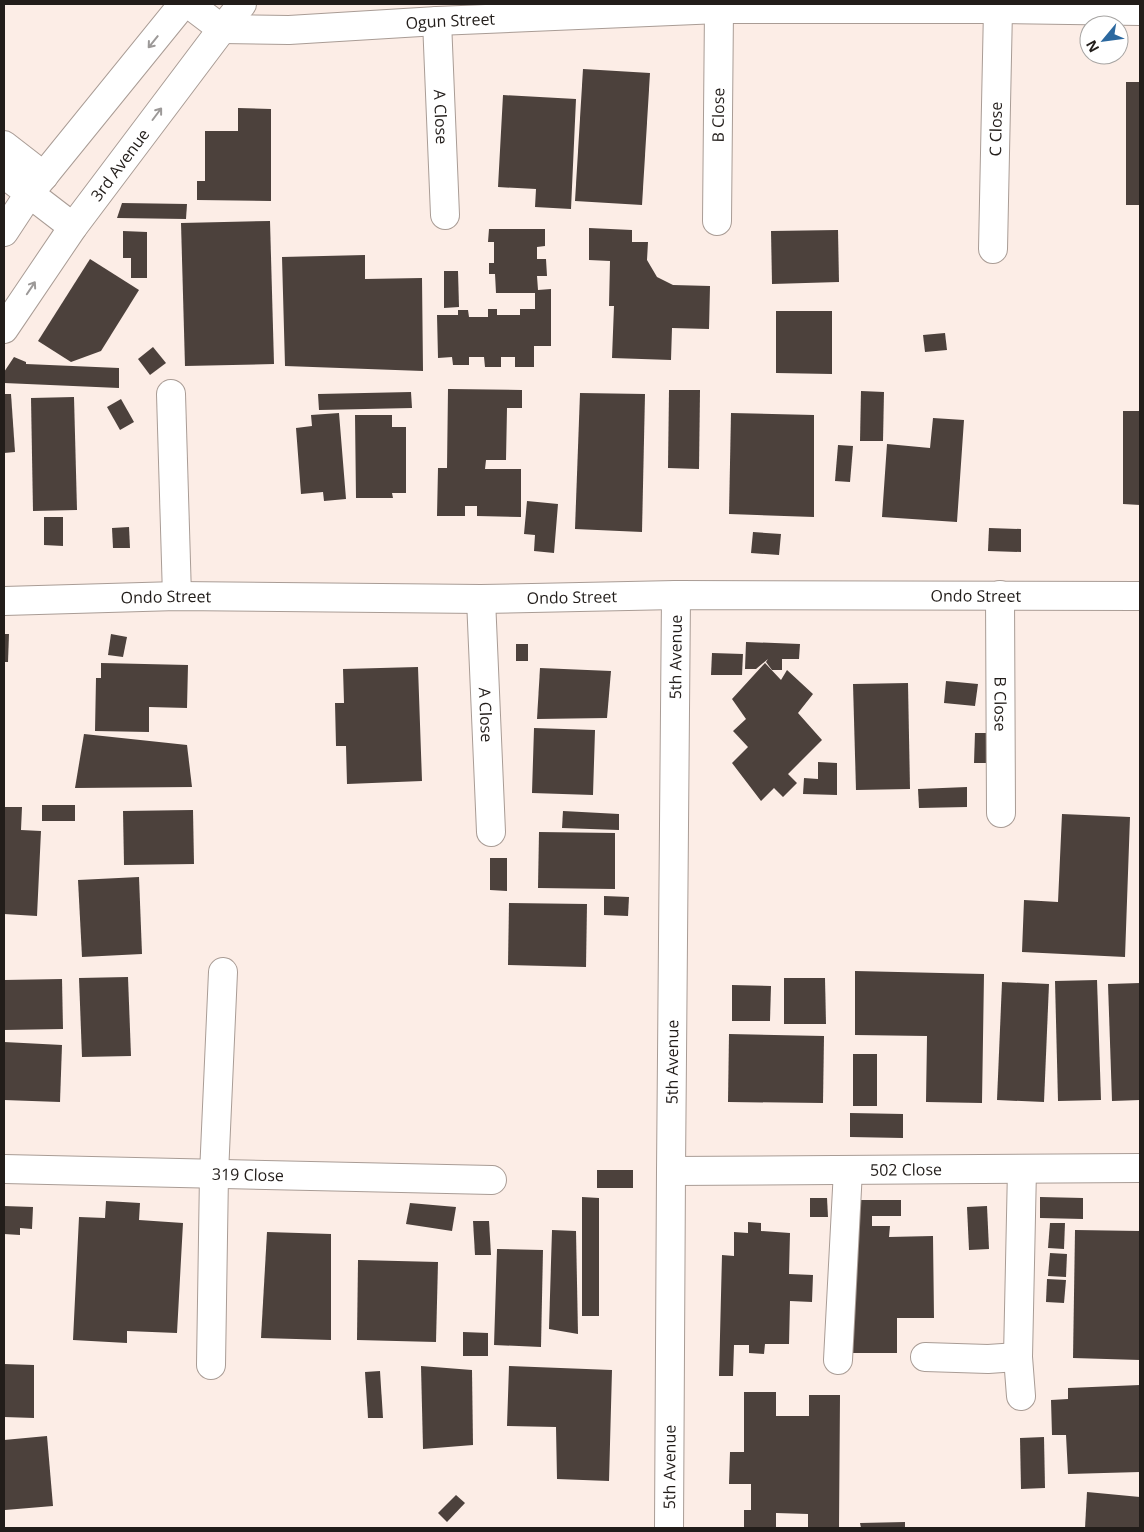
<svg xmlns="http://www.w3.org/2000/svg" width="1144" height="1532" viewBox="0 0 1144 1532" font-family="'Open Sans',sans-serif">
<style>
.building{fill:#4c413c}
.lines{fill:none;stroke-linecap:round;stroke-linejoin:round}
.minor-casing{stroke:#a99c95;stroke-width:30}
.tertiary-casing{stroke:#a99c95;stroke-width:30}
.minor{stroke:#fff;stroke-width:28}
.tertiary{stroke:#fff;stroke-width:28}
.oneway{stroke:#9c9998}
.labels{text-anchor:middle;stroke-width:5;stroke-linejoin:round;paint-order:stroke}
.street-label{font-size:16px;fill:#221d1a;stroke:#fff}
</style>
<rect width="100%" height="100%" fill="#fcede6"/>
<g class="building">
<path d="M583,69L650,73L642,205L575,201Z"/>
<rect x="1126" y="82" width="14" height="123"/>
<path d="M503,95L576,99L571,209L535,207L536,189L498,187Z"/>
<path d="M238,108L271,109V201L197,200V181H205V131H238Z"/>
<path d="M122,203L187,204L186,219L117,218Z"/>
<path d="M270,221L274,364L185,366L181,223Z"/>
<path d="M589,228L632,230V242H648L647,260L657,277L673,285L710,286L709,329L672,328L671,360L612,358L614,306H609L610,261L589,260Z"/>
<path d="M489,229H545V246L537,247V259H546L547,276H537L538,290L551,289V346H534V367H515V357H501V367H485L484,357H469V365H453L452,357L438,358L437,315H458V310H468L469,317H488V309H497V315H520V309H535V293H496L495,274H489V263H494V242H488Z"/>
<path d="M838,230L839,282L772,284L771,231Z"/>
<path d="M123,231L147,232V278H131V258H123Z"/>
<path d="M365,255V279L422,278L423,371L285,366L282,257Z"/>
<path d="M90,259L139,290L101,351L71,362L38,341Z"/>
<path d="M444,271H458L459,307L444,308Z"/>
<path d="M776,311H832V374L776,373Z"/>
<path d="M945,333L947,350L925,352L923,335Z"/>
<path d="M153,347L166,363L150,375L138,359Z"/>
<path d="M14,357L26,362V364L119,368V388L4,383V372Z"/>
<path d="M448,389L522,390V408H507L506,460H486L485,469H521V517L477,516V506H465V516H437L438,468H447Z"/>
<path d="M669,390H700L699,469L668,468Z"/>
<path d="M861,391L884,392L883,441H860Z"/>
<path d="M411,392L412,408L319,410L318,394Z"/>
<path d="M580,393L645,394L642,532L575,529Z"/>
<path d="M4,394H11L15,452L4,453Z"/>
<path d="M74,397L77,510L33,511L31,398Z"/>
<path d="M121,399L134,422L120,430L107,407Z"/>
<path d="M1123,411H1140V505L1123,504Z"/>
<path d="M339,413L346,499L324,501L323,492L301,494L296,428L312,426L311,415Z"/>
<path d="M731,413L814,415V517L729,514Z"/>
<path d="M355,415H392V427H406V493H392L393,498H356Z"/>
<path d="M933,418L964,420L957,522L882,517L887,444L930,448Z"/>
<path d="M838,445L853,446L850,482L835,481Z"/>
<path d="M527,501L558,504L554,553L534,551L535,535L524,534Z"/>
<path d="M44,517H63V546L44,545Z"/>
<path d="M129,527L130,548H113L112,528Z"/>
<path d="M989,528L1021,529V552L988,551Z"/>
<path d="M753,532L781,534L779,555L751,553Z"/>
<path d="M4,634H9L8,662H4Z"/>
<path d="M111,634L127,637L123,657L108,655Z"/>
<path d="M746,642L800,644L799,659H782V670H772L766,662L768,659L756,669H745Z"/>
<rect x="516" y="644" width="12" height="17"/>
<path d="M712,653L743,654L742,675H711Z"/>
<path d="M101,663L188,665L187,708L149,707V732L95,731L96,678H101Z"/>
<path d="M765,663L781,680L787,670L813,694L798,713L822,740L788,774L797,783L783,797L774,788L761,801L732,763L748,747L733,731L746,719L732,699Z"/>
<path d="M418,667L422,781L347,784L346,746H336L335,703H344L343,669Z"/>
<path d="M540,668L611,671L607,718L537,719Z"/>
<path d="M946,681L978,684L975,706L944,703Z"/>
<path d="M908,683L910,789L856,790L853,684Z"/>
<path d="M534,728L595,730L593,795L532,793Z"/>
<path d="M975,733H986V763H974Z"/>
<path d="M84,734L187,745L192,787L75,788Z"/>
<path d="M818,762L837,763V795L803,794L804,778L818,779Z"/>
<path d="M967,787V807L919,808L918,789Z"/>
<rect x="42" y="805" width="33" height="16"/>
<path d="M4,807H22L21,830L41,831L37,916L4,914Z"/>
<path d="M193,810L194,864L124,865L123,811Z"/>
<path d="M563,811L619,814V830L562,828Z"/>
<path d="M1062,814L1130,817L1125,957L1022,952L1024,900L1058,902Z"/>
<path d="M539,832L615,833V889L538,888Z"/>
<path d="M490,858H507V891L490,890Z"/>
<path d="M139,877L142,954L82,957L78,880Z"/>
<path d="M604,896L629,897L628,916L604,915Z"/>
<path d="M509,903L587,904L586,967L508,965Z"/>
<path d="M855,971L984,974L982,1103L926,1102L927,1036L855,1035Z"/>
<path d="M128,977L131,1056L82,1057L79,978Z"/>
<path d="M784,978H825L826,1024H784Z"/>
<path d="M62,979L63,1029L4,1030V980Z"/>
<path d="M1097,980L1101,1100L1058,1101L1055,981Z"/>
<path d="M1002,982L1049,984L1044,1102L997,1100Z"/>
<path d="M1140,983V1100L1112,1101L1108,984Z"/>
<path d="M732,985L771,986L770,1021H732Z"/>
<path d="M729,1034L824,1036L823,1103L728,1102Z"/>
<path d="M4,1042L62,1045L60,1102L4,1100Z"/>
<rect x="853" y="1054" width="24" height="52"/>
<path d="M850,1113L903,1114V1138L850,1137Z"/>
<rect x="597" y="1170" width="36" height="18"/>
<path d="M582,1197L599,1198V1316H582Z"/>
<path d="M1040,1197L1083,1198V1219L1040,1218Z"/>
<path d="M810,1198H827L828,1217H810Z"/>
<path d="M854,1200H901V1216H872V1226H890L889,1237L933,1236L934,1318H897V1353H850Z"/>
<path d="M106,1201L140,1203L139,1220L183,1223L177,1333L127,1331V1343L73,1340L79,1217L105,1218Z"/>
<path d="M410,1203L456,1207L452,1231L406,1224Z"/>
<path d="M4,1206L33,1207L32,1229L20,1228V1235L4,1234Z"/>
<path d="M987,1206L989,1249L969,1250L967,1207Z"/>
<path d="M473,1221H489L491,1255H475Z"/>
<path d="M748,1222L761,1223V1231L790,1233L789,1274L813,1275L812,1302L790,1301L789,1344H765L764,1354L749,1353V1345H734L733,1376H719L722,1255L734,1256V1232L748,1233Z"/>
<path d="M1050,1223H1065L1064,1249L1048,1248Z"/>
<path d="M552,1230L576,1231L578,1334L549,1329Z"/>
<path d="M1075,1230L1140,1231V1360L1073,1358Z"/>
<path d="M267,1232L331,1234V1340L261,1338Z"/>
<path d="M497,1249L543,1250L541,1347L494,1345Z"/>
<path d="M1050,1253L1067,1254L1066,1277L1048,1276Z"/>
<path d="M358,1260L438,1262L436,1342L357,1340Z"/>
<path d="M1047,1279L1066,1280L1064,1303L1046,1302Z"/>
<path d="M463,1332L488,1333V1356H463Z"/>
<path d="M4,1364L34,1365V1418L4,1417Z"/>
<path d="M421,1366L472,1370L473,1445L423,1449Z"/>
<path d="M509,1366L612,1370L609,1481L557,1479L556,1427L507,1426Z"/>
<path d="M380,1371L383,1418H368L365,1372Z"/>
<path d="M1140,1385V1472L1068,1474L1066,1435H1052L1051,1400L1068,1399V1388Z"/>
<path d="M744,1392H776V1416H809V1395H840L839,1528H808V1514L776,1513V1528H744V1510H751V1484H729L730,1452H744Z"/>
<path d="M47,1436L53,1506L5,1510L4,1440Z"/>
<path d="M1044,1437L1045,1488L1021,1489L1020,1438Z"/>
<path d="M1087,1492L1140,1497V1528H1085Z"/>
<path d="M456,1495L465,1503L447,1522L438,1513Z"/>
<path d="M905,1522V1528H861L860,1523Z"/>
</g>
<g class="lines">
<g class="minor-casing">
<g id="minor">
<path id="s1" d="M189,4L222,29L289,30L437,21L719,9H998L1140,11"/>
<path id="s2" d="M437,21L445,215"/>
<path d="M4,145L44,176"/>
<path d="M4,174L73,227"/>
<path id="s3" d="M717,221L719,9"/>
<path id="s4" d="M993,249L998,9"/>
<path d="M171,394L177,596"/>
<path id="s5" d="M1000,595L1001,813"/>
<path id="s6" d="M481,599L491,832"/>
<path id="s7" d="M4,601L177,596L481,599L676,595L1140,596"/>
<path id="s8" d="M4,1169L492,1180"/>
<path id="s9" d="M671,1171L1140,1168"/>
<path d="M925,1357L988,1359L1018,1357"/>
<path d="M838,1360L848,1170"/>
<path d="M211,1365L214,1174L223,972"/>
<path d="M1021,1396L1018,1357L1022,1169"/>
<path id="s10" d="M669,1528L671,1171L676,595"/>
</g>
</g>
<g class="tertiary-casing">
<g id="tertiary">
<path d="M4,232L29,194L183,4"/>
<path id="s11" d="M4,329L73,227L222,29L242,4"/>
</g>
</g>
<use href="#minor" class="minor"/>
<use href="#tertiary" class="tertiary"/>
</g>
<defs><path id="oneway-shaft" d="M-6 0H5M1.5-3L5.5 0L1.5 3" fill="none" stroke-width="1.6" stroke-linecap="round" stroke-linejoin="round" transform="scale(1.25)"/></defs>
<g class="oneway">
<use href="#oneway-shaft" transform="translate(153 42) rotate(129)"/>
<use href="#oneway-shaft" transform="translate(157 114) rotate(-53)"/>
<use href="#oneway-shaft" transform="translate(31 288) rotate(-56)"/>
</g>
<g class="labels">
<g class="street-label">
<text dy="6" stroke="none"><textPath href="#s1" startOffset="270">Ogun Street</textPath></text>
<text dy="6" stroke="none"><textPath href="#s3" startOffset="106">B Close</textPath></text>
<text dy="6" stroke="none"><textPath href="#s2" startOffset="96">A Close</textPath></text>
<text dy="6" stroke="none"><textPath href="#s4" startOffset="120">C Close</textPath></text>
<text dy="6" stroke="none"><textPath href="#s11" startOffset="201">3rd Avenue</textPath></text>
<text dy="6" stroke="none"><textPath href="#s7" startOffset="972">Ondo Street</textPath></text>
<text dy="6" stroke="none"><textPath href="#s7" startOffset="162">Ondo Street</textPath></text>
<text dy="6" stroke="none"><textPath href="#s7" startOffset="568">Ondo Street</textPath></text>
<text dy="6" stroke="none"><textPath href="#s10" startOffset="871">5th Avenue</textPath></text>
<text dy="6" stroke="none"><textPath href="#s5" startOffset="109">B Close</textPath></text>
<text dy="6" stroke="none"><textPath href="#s6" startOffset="116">A Close</textPath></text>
<text dy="6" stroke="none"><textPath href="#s10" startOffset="466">5th Avenue</textPath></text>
<text dy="6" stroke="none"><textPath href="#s9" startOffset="235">502 Close</textPath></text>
<text dy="6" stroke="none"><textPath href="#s8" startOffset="244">319 Close</textPath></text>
<text dy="6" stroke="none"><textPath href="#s10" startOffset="61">5th Avenue</textPath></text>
</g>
</g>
<rect width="1144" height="1532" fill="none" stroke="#221d1a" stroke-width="10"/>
<g transform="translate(1104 40) rotate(241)"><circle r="24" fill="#ffffff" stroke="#a7a5a3"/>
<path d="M0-4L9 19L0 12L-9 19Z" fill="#2b689f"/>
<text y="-8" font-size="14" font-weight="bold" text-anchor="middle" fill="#221d1a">N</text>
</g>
</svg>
